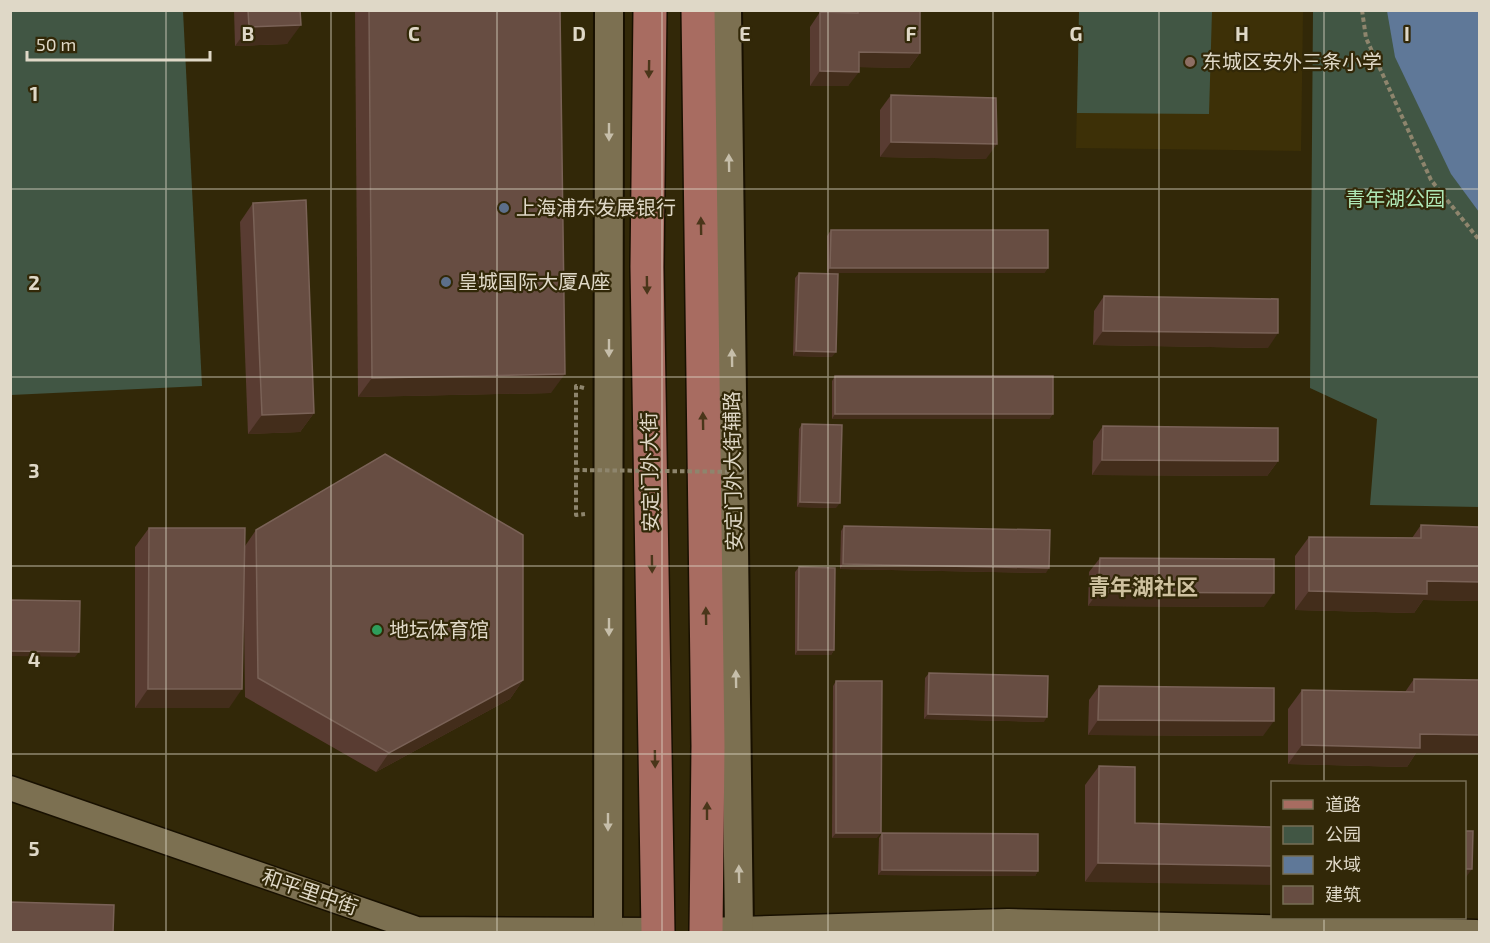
<svg xmlns="http://www.w3.org/2000/svg" width="1490" height="943" viewBox="0 0 1490 943" font-family="'Exo 2','Noto Sans SC',sans-serif">
<style>
.built{fill:#3d3007}
.green{fill:#415644}
.water{fill:#5f7898}
.lines{fill:none;stroke-linecap:round;stroke-linejoin:round}
.minor-casing{stroke:#181000;stroke-width:27}
.tertiary-casing{stroke:#181000;stroke-width:32}
.primary-casing{stroke:#181000;stroke-width:36}
.path{stroke:#8e856d;stroke-width:4;stroke-dasharray:4.5 3;stroke-linecap:butt}
.minor{stroke:#7c7051;stroke-width:24}
.tertiary{stroke:#7c7051;stroke-width:28}
.primary{stroke:#a86c61;stroke-width:33}
.path-bridge{stroke:#8e856d;stroke-width:4;stroke-dasharray:4.5 3;stroke-linecap:butt}
.wall{fill:#593c32}
.shaded-wall{fill:#432d1b}
.building{fill:#674d42;stroke:#7a6257;stroke-width:1.5}
.oneway{fill:#4a361a}
.oneway2{fill:#c6beaa}
.grid{fill:none;stroke:#dfd8c7;stroke-width:1.5;stroke-opacity:0.55}
.education-dot{fill:#8d6e63;stroke:#322808;stroke-width:2}
.service-dot{fill:#5c6f8a;stroke:#322808;stroke-width:2}
.leisure-dot{fill:#2e9e5b;stroke:#322808;stroke-width:2}
.labels{text-anchor:middle;stroke-width:4.5;stroke-linejoin:round;paint-order:stroke}
.poi-label{font-size:20px;fill:#dfd8c7;stroke:#322808;text-anchor:start}
.park-label{font-size:20px;fill:#aee7b6;stroke:#322808}
.street-label{font-size:20px;fill:#dfd8c7;stroke:#322808}
.quarter-label{font-size:22px;font-weight:bold;fill:#cec19f;stroke:#322808}
.grid-label{font-size:20px;text-anchor:middle;font-weight:bold;fill:#dfd8c7;stroke:#322808;stroke-width:4.5;stroke-linejoin:round;paint-order:stroke}
</style>
<rect width="100%" height="100%" fill="#322808"/>
<path class="built" d="M1079,11H1303L1301,151L1076,148Z"/>
<g class="green">
<path d="M11,10L183,11L202,386L11,395Z"/>
<path d="M1079,11H1212L1209,114L1077,113Z"/>
<path d="M1313,11H1479V507L1370,505L1377,419L1310,388Z"/>
</g>
<path class="water" d="M1387,11H1479V212L1451,174L1395,57Z"/>
<g class="lines">
<g class="minor-casing">
<g id="minor">
<path d="M10,788L417,929L658,930"/>
<path d="M706,930L1008,921L1476,932"/>
</g>
</g>
<g class="tertiary-casing">
<g id="tertiary">
<path d="M727,10L739,932"/>
<path d="M608,932L609,10"/>
</g>
</g>
<g class="primary-casing">
<g id="primary">
<path d="M650,10L647,267L658,932"/>
<path d="M698,10L708,746L706,932"/>
</g>
</g>
<g class="path">
<path d="M1362,10L1366,38L1431,180L1480,241"/>
<path d="M584,388L576,386V515L585,514"/>
</g>
<use href="#minor" class="minor"/>
<use href="#tertiary" class="tertiary"/>
<use href="#primary" class="primary"/>
<path class="path-bridge" d="M575,470L745,472"/>
</g>
<g class="wall">
<path d="M234,10H300L287,44L235,46Z"/>
<path d="M355,10H560L551,393L358,397Z"/>
<path d="M848,10L920,11V53L909,68L859,67L848,86H810V27L820,12H848Z"/>
<path d="M891,95L986,159L880,157V110Z"/>
<path d="M253,203L314,413L300,432L248,434L240,222Z"/>
<path d="M831,230L1048,268L1044,273H827V236Z"/>
<path d="M799,273L832,357L793,356L795,278Z"/>
<path d="M1104,296L1268,348L1093,345L1094,311Z"/>
<path d="M835,376L1053,414L1049,419H832V381Z"/>
<path d="M802,424L836,508L797,507L799,429Z"/>
<path d="M1103,426L1278,461L1267,476L1092,475L1093,441Z"/>
<path d="M1421,525L1479,527V601L1423,600L1414,613L1295,610V556L1309,537L1412,538Z"/>
<path d="M844,526L1046,573L840,569L841,531Z"/>
<path d="M149,528L245,546L256,530L523,680L510,699L376,772L245,697L244,618L229,708H135V547Z"/>
<path d="M1100,558L1264,607L1088,606L1089,572Z"/>
<path d="M799,567L834,650L831,655H795V572Z"/>
<path d="M929,673L1044,722L924,719L925,678Z"/>
<path d="M1414,679L1416,753L1407,767L1288,764V709L1302,690L1405,692Z"/>
<path d="M836,681L877,838H832L833,686Z"/>
<path d="M1099,686L1263,736L1088,735L1089,700Z"/>
<path d="M1099,766L1135,823L1085,882V785Z"/>
<path d="M882,833L1038,871L1035,876L878,875L879,838Z"/>
</g>
<g class="shaded-wall">
<path d="M301,25L287,44L235,46L249,27Z"/>
<path d="M859,52L920,53L909,68L849,67Z"/>
<path d="M820,71L859,72L848,86H810Z"/>
<path d="M891,142L997,144L986,159L880,157Z"/>
<path d="M830,268H1048L1044,273H827Z"/>
<path d="M1103,331L1278,333L1268,348L1093,345Z"/>
<path d="M796,351L836,352L832,357L793,356Z"/>
<path d="M565,374L551,393L358,397L372,378Z"/>
<path d="M314,413L300,432L248,434L262,415Z"/>
<path d="M835,414H1053L1049,419H832Z"/>
<path d="M1102,460L1278,461L1267,476L1092,475Z"/>
<path d="M800,502L840,503L836,508L797,507Z"/>
<path d="M843,564L1049,568L1046,573L840,569Z"/>
<path d="M1427,581L1479,582V601L1423,600L1414,613L1295,610L1309,591Z"/>
<path d="M1098,592L1274,593L1264,607L1088,606Z"/>
<path d="M798,650H834L831,655H795Z"/>
<path d="M10,651L79,652L75,657L10,656Z"/>
<path d="M523,680L510,699L376,772L389,753Z"/>
<path d="M148,689H242L229,708H135Z"/>
<path d="M928,714L1047,717L1044,722L924,719Z"/>
<path d="M1098,720L1274,721L1263,736L1088,735Z"/>
<path d="M1420,734L1479,735V754L1416,753L1407,767L1288,764L1302,745Z"/>
<path d="M836,833H881L877,838H832Z"/>
<path d="M1098,863L1272,866V885L1085,882Z"/>
<path d="M1464,869H1472L1464,880Z"/>
<path d="M882,870L1038,871L1035,876L878,875Z"/>
</g>
<g class="building">
<path d="M248,10H300L301,25L249,27Z"/>
<path d="M369,10H560L565,374L372,378Z"/>
<path d="M858,10L920,11V53L859,52V72L820,71V12L858,13Z"/>
<path d="M891,95L996,98L997,144L891,142Z"/>
<path d="M306,200L314,413L262,415L253,203Z"/>
<path d="M831,230H1048V268H830Z"/>
<path d="M799,273L838,274L836,352L796,351Z"/>
<path d="M1104,296L1278,299V333L1103,331Z"/>
<rect x="835" y="376" width="218" height="38"/>
<path d="M802,424L842,425L840,503L800,502Z"/>
<path d="M1103,426L1278,428V461L1102,460Z"/>
<path d="M385,454L523,535V680L389,753L258,678L256,530Z"/>
<path d="M1421,525L1479,527V582L1427,581V594L1309,591V537L1421,538Z"/>
<path d="M844,526L1050,530L1049,568L843,564Z"/>
<path d="M149,528H245L242,689H148Z"/>
<path d="M1100,558L1274,559V593L1098,592Z"/>
<path d="M799,567L835,568L834,650H798Z"/>
<path d="M10,600L80,601L79,652L10,651Z"/>
<path d="M929,673L1048,676L1047,717L928,714Z"/>
<path d="M1414,679L1479,680V735L1420,734V748L1302,745V690L1414,692Z"/>
<path d="M836,681H882L881,833H836Z"/>
<path d="M1099,686L1274,688V721L1098,720Z"/>
<path d="M1099,766L1135,767V823L1272,827V866L1098,863Z"/>
<path d="M1464,831H1473L1472,869H1464Z"/>
<path d="M882,833L1038,834V871L882,870Z"/>
<path d="M10,902L114,905L113,933H10Z"/>
</g>
<defs><path id="oneway-solid" d="M-6-.8H1V-3.2L6.5 0L1 3.2V.8H-6Z" transform="scale(1.5)"/></defs>
<g class="oneway">
<use href="#oneway-solid" transform="translate(649 69) rotate(91)"/>
<use href="#oneway-solid" transform="translate(701 226) rotate(-91)"/>
<use href="#oneway-solid" transform="translate(647 285) rotate(89)"/>
<use href="#oneway-solid" transform="translate(703 421) rotate(-91)"/>
<use href="#oneway-solid" transform="translate(652 564) rotate(89)"/>
<use href="#oneway-solid" transform="translate(706 616) rotate(-91)"/>
<use href="#oneway-solid" transform="translate(655 759) rotate(89)"/>
<use href="#oneway-solid" transform="translate(707 811) rotate(-90)"/>
</g>
<g class="oneway2">
<use href="#oneway-solid" transform="translate(609 132) rotate(90)"/>
<use href="#oneway-solid" transform="translate(729 163) rotate(-91)"/>
<use href="#oneway-solid" transform="translate(609 348) rotate(90)"/>
<use href="#oneway-solid" transform="translate(732 358) rotate(-91)"/>
<use href="#oneway-solid" transform="translate(609 627) rotate(90)"/>
<use href="#oneway-solid" transform="translate(736 679) rotate(-91)"/>
<use href="#oneway-solid" transform="translate(608 822) rotate(90)"/>
<use href="#oneway-solid" transform="translate(739 874) rotate(-91)"/>
</g>
<path class="grid" d="M166,10V932M331,10V932M497,10V932M662,10V932M828,10V932M993,10V932M1159,10V932M1324,10V782M10,189H1480M10,377H1480M10,566H1480M10,754H1480M1324,918V932"/>
<circle class="education-dot" cx="1190" cy="62" r="6"/>
<g class="service-dot">
<circle cx="504" cy="208" r="6"/>
<circle cx="446" cy="282" r="6"/>
</g>
<circle class="leisure-dot" cx="377" cy="630" r="6"/>
<g class="labels">
<g class="poi-label">
<text x="1202" y="69">东城区安外三条小学</text>
<text x="516" y="215">上海浦东发展银行</text>
<text x="458" y="289">皇城国际大厦A座</text>
<text x="389" y="637">地坛体育馆</text>
</g>
<g class="park-label">
<text x="1395" y="206">青年湖公园</text>
</g>
<g class="street-label">
<text transform="translate(733 471) rotate(-91)" y="7">安定门外大街辅路</text>
<text transform="translate(650 472) rotate(-91)" y="7">安定门外大街</text>
<text transform="translate(310 892) rotate(19)" y="7">和平里中街</text>
</g>
<g class="quarter-label">
<text x="1143" y="595">青年湖社区</text>
</g>
</g>
<g class="grid-label">
<text x="248" y="41">B</text>
<text x="414" y="41">C</text>
<text x="579" y="41">D</text>
<text x="745" y="41">E</text>
<text x="911" y="41">F</text>
<text x="1076" y="41">G</text>
<text x="1242" y="41">H</text>
<text x="1407" y="41">I</text>
<text x="34" y="101">1</text>
<text x="34" y="290">2</text>
<text x="34" y="478">3</text>
<text x="34" y="667">4</text>
<text x="34" y="856">5</text>
</g>
<rect width="1490" height="943" fill="none" stroke="#dfd8c7" stroke-width="24"/>
<rect x="1271" y="781" width="195" height="138" fill="#322808" stroke="#776e54" stroke-width="1.5"/>
<rect x="1283" y="800" width="30" height="9" fill="#a86c61" stroke="#776e54" stroke-width="1.5"/>
<text x="1325" y="811" font-size="18" fill="#dfd8c7">道路</text>
<rect x="1283" y="826" width="30" height="18" fill="#415644" stroke="#776e54" stroke-width="1.5"/>
<text x="1325" y="841" font-size="18" fill="#dfd8c7">公园</text>
<rect x="1283" y="856" width="30" height="18" fill="#5f7898" stroke="#776e54" stroke-width="1.5"/>
<text x="1325" y="871" font-size="18" fill="#dfd8c7">水域</text>
<rect x="1283" y="886" width="30" height="18" fill="#674d42" stroke="#776e54" stroke-width="1.5"/>
<text x="1325" y="901" font-size="18" fill="#dfd8c7">建筑</text>
<path d="M27 51v9h183v-9" fill="none" stroke="#dfd8c7" stroke-width="3"/>
<text x="36" y="51" font-size="18" fill="#dfd8c7" stroke="#322808" stroke-width="4.5" paint-order="stroke">50 m</text>
</svg>
